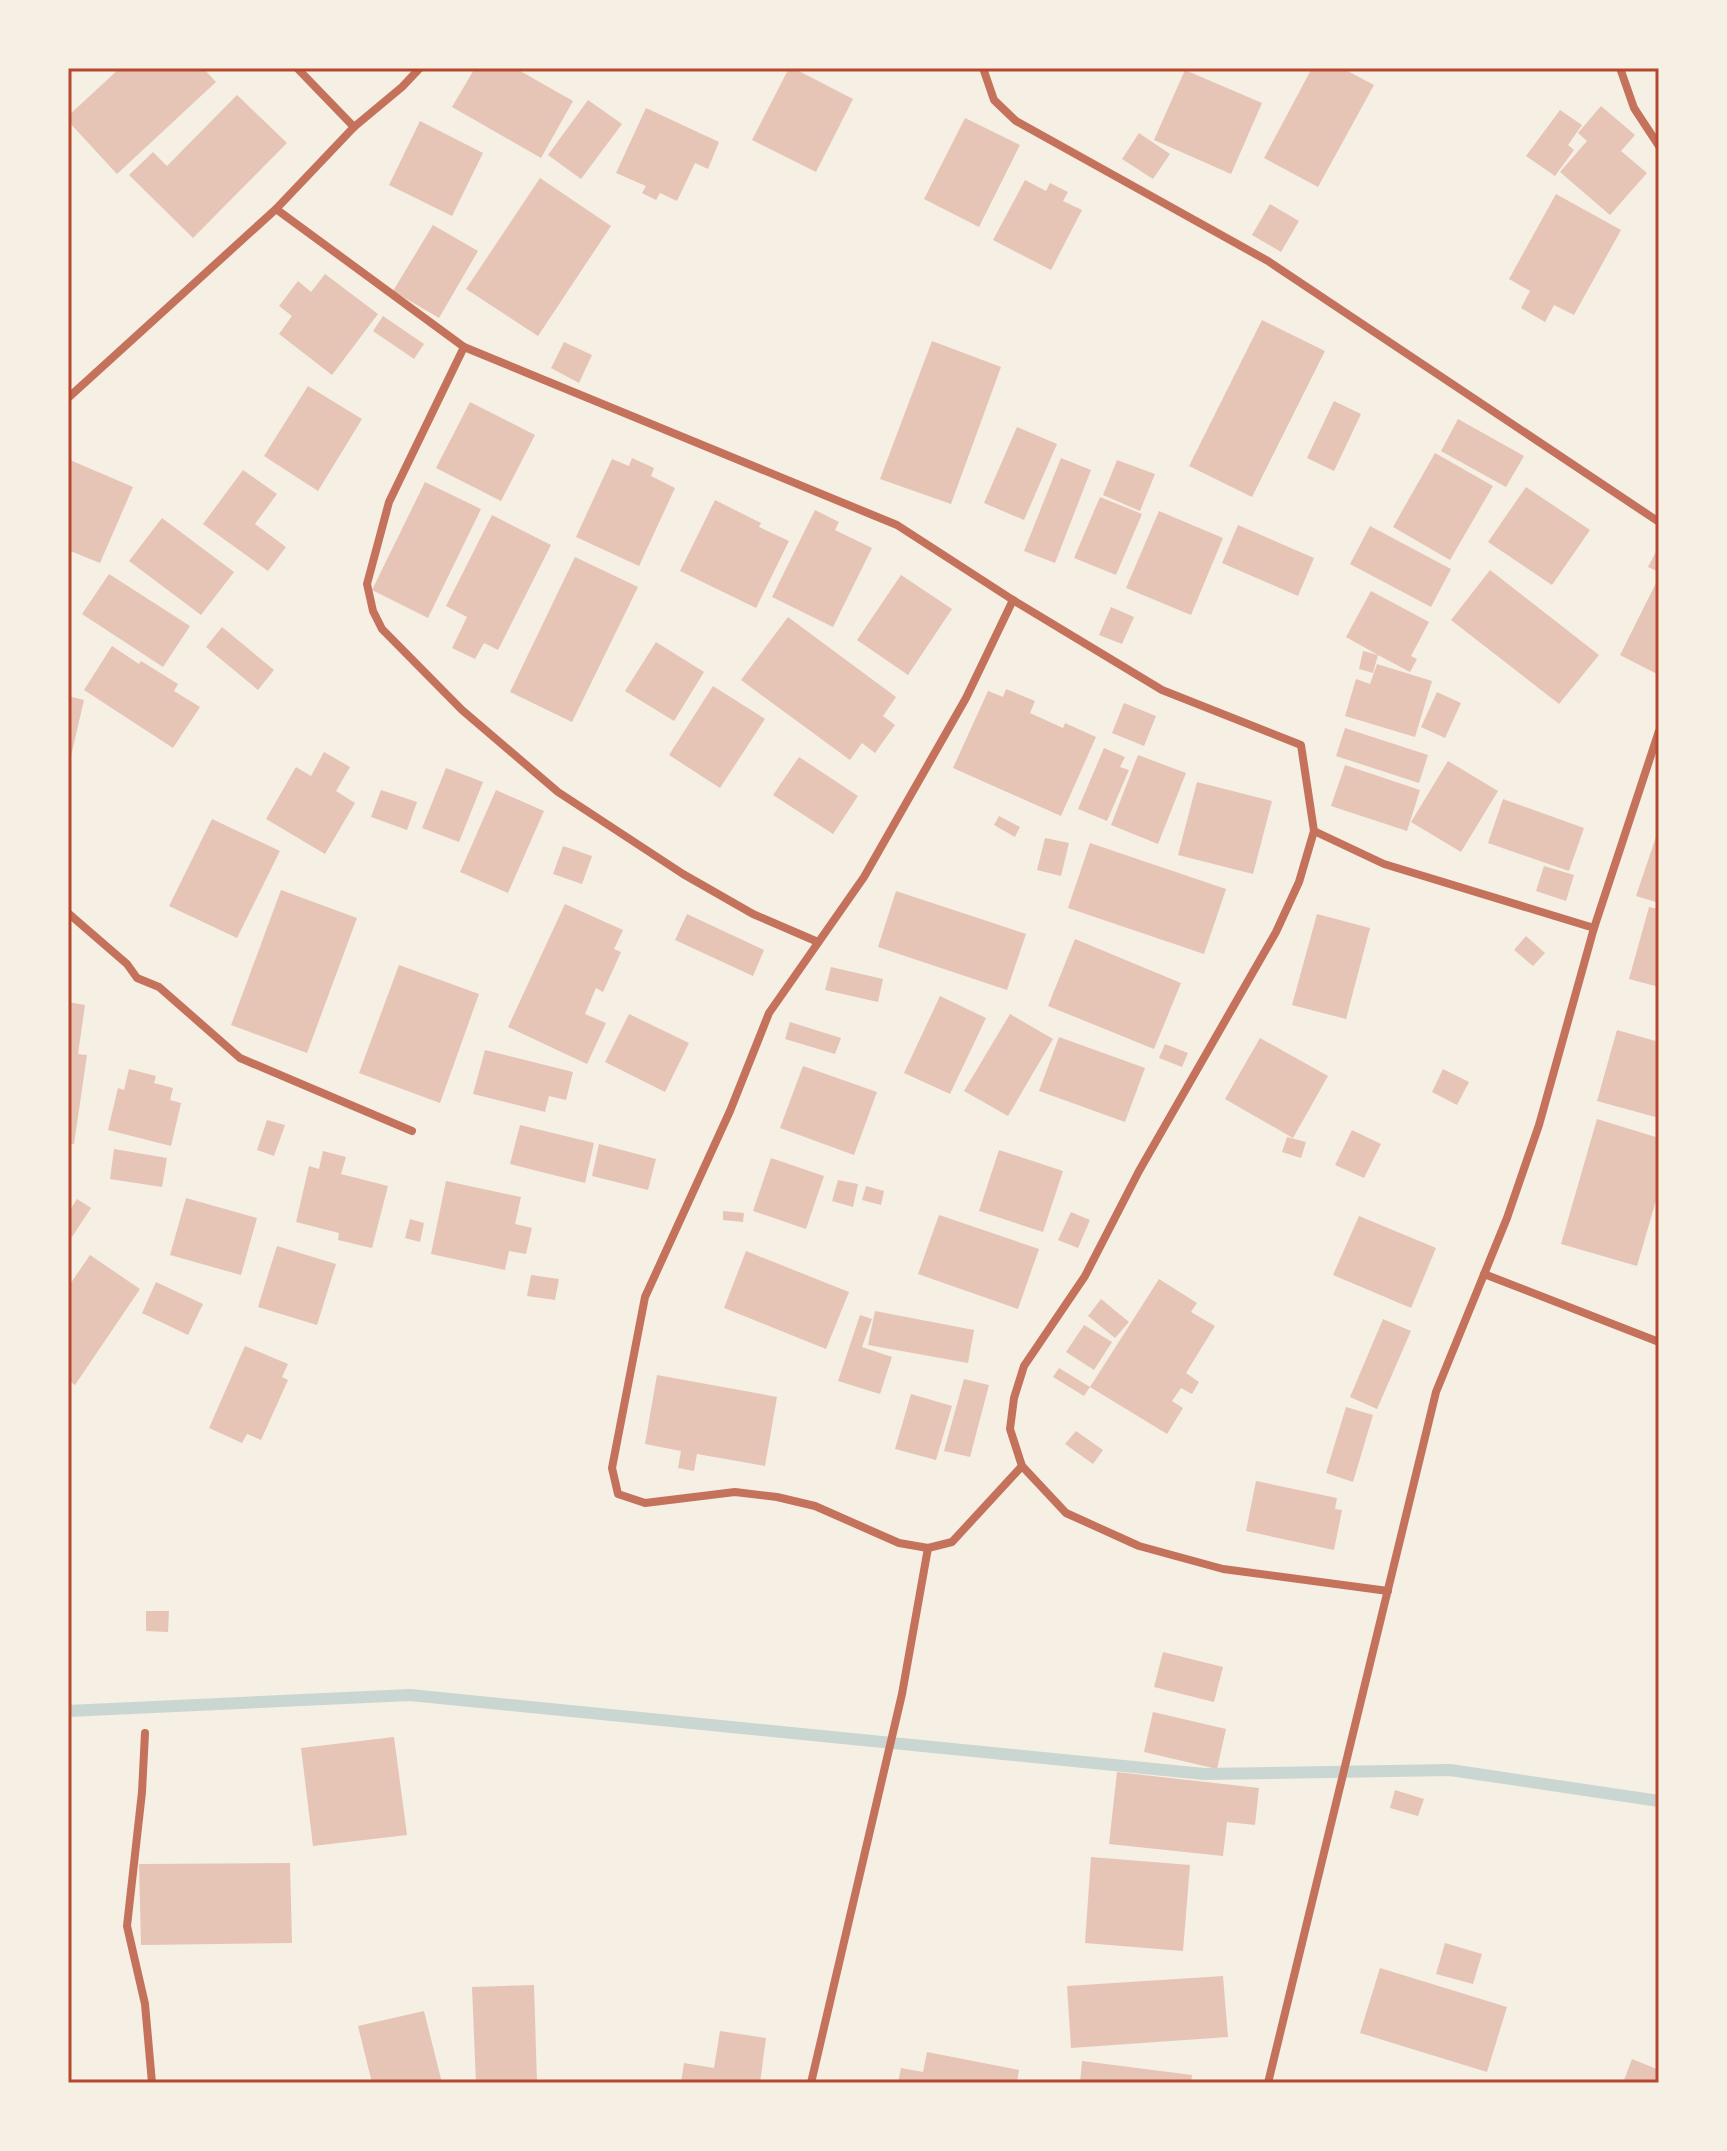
<svg xmlns="http://www.w3.org/2000/svg" width="1727" height="2151" viewBox="0 0 1727 2151" font-family="'Fira Sans',sans-serif">
<style>
.lines{fill:none;stroke-linecap:round;stroke-linejoin:round}
.stream{stroke:#c9d6d2;stroke-width:12}
.building{fill:#e6c5b7}
.minor{stroke:#c5725c;stroke-width:8}
.neatline{fill:none;stroke:#b5482f;stroke-width:3}
</style>
<rect width="100%" height="100%" fill="#f6efe4"/>
<g class="lines">
<path class="stream" d="M68,1711L410,1695L1204,1774L1450,1770L1659,1801"/>
</g>
<g class="building">
<path d="M120,68H203L216,82L117,174L68,121V116Z"/>
<path d="M475,68H515L573,101L541,158L452,107Z"/>
<path d="M789,68H793L853,99L816,172L752,140Z"/>
<path d="M1312,68H1342L1374,85L1318,187L1264,158Z"/>
<path d="M1185,70L1262,103L1231,174L1154,140Z"/>
<path d="M237,95L287,143L193,238L129,175L153,152L167,166Z"/>
<path d="M588,100L622,124L581,179L548,155Z"/>
<path d="M1601,106L1635,135L1621,151L1647,173L1610,215L1560,172L1587,141L1578,133Z"/>
<path d="M646,108L719,142L708,169L695,163L677,201L660,193L656,200L642,193L646,186L616,173Z"/>
<path d="M1560,110L1582,125L1568,145L1574,150L1555,176L1526,156Z"/>
<path d="M965,118L1020,145L979,227L924,199Z"/>
<path d="M420,121L483,153L452,216L389,185Z"/>
<path d="M1139,133L1170,154L1153,179L1122,159Z"/>
<path d="M540,178L611,226L538,336L466,289Z"/>
<path d="M1025,180L1046,191L1050,183L1068,192L1063,201L1082,210L1051,270L993,240Z"/>
<path d="M1556,194L1621,230L1574,315L1554,305L1545,322L1521,308L1530,291L1509,279Z"/>
<path d="M1270,204L1299,221L1281,252L1252,235Z"/>
<path d="M433,225L478,251L439,318L393,291Z"/>
<path d="M325,274L378,314L332,375L279,334L292,316L279,306L298,281L311,292Z"/>
<path d="M383,316L424,344L414,359L373,331Z"/>
<path d="M1262,320L1325,351L1252,497L1189,466Z"/>
<path d="M932,341L1001,367L951,504L880,479Z"/>
<path d="M564,342L592,355L579,383L551,368Z"/>
<path d="M308,386L362,419L318,491L264,456Z"/>
<path d="M1334,401L1361,414L1334,471L1307,458Z"/>
<path d="M470,402L535,435L501,501L436,468Z"/>
<path d="M1458,419L1524,456L1506,487L1441,451Z"/>
<path d="M1017,427L1057,444L1024,520L984,503Z"/>
<path d="M1435,453L1493,486L1450,560L1393,527Z"/>
<path d="M632,458L654,468L651,476L675,488L639,566L576,537L612,459L629,466Z"/>
<path d="M1061,458L1091,470L1055,563L1024,551Z"/>
<path d="M70,460L133,487L100,563L68,550Z"/>
<path d="M1117,460L1155,474L1140,511L1103,495Z"/>
<path d="M243,470L277,494L255,524L286,547L268,571L203,524Z"/>
<path d="M425,482L481,509L428,618L372,590Z"/>
<path d="M1526,487L1590,530L1552,585L1488,542Z"/>
<path d="M1100,497L1142,514L1116,575L1074,558Z"/>
<path d="M715,500L761,523L759,527L789,541L756,608L680,571Z"/>
<path d="M815,510L839,522L835,530L872,548L833,627L772,597Z"/>
<path d="M1159,511L1223,538L1191,615L1126,588Z"/>
<path d="M492,515L551,545L498,650L484,643L475,659L452,648L467,617L446,606Z"/>
<path d="M162,518L234,572L201,615L129,561Z"/>
<path d="M1238,525L1314,558L1298,596L1222,563Z"/>
<path d="M1370,526L1451,569L1431,607L1350,564Z"/>
<path d="M1659,546V572L1648,567Z"/>
<path d="M575,557L638,587L572,722L510,692Z"/>
<path d="M1490,570L1599,655L1559,704L1451,620Z"/>
<path d="M109,574L190,626L163,667L82,614Z"/>
<path d="M901,575L952,609L908,675L857,640Z"/>
<path d="M1659,577V670L1657,674L1620,655Z"/>
<path d="M1371,591L1429,622L1411,656L1417,659L1410,672L1378,655L1373,673L1359,669L1363,651L1378,655L1346,637Z"/>
<path d="M1111,607L1134,617L1122,644L1099,635Z"/>
<path d="M788,617L896,697L883,716L895,725L875,753L862,743L850,760L741,680Z"/>
<path d="M222,627L274,670L258,690L206,647Z"/>
<path d="M656,642L704,672L674,721L625,691Z"/>
<path d="M112,646L139,664L141,661L178,684L174,691L200,707L173,748L84,690Z"/>
<path d="M1377,664L1432,681L1415,737L1345,716L1356,679L1370,684Z"/>
<path d="M713,686L765,719L720,788L669,755Z"/>
<path d="M1006,689L1035,701L1030,713L1063,728L1065,723L1096,737L1061,816L953,768L988,691L1003,697Z"/>
<path d="M1437,692L1461,703L1445,738L1421,727Z"/>
<path d="M68,696L84,700L69,765H68Z"/>
<path d="M1124,703L1156,716L1144,746L1112,733Z"/>
<path d="M1345,728L1428,755L1419,783L1336,756Z"/>
<path d="M1104,748L1125,757L1120,767L1129,770L1107,821L1078,809Z"/>
<path d="M324,752L350,767L336,791L355,803L325,854L266,819L296,767L311,776Z"/>
<path d="M1138,755L1186,773L1158,844L1111,825Z"/>
<path d="M799,757L858,796L833,834L773,795Z"/>
<path d="M1448,761L1498,791L1461,852L1411,822Z"/>
<path d="M1345,765L1420,790L1407,831L1331,806Z"/>
<path d="M446,768L483,782L459,842L422,828Z"/>
<path d="M1197,782L1272,801L1253,874L1178,855Z"/>
<path d="M381,790L417,802L407,830L371,817Z"/>
<path d="M496,790L544,811L508,893L460,872Z"/>
<path d="M1503,799L1584,828L1569,871L1488,843Z"/>
<path d="M999,816L1020,827L1015,837L994,825Z"/>
<path d="M212,819L280,851L237,938L169,906Z"/>
<path d="M1658,831H1659V903L1636,896Z"/>
<path d="M1045,838L1069,843L1061,876L1037,870Z"/>
<path d="M1090,843L1226,889L1204,954L1068,908Z"/>
<path d="M563,846L592,856L582,884L553,874Z"/>
<path d="M1544,866L1574,875L1566,901L1536,891Z"/>
<path d="M281,890L357,918L307,1053L231,1025Z"/>
<path d="M896,891L1026,934L1007,990L878,947Z"/>
<path d="M565,904L623,930L614,949L621,952L603,992L596,988L585,1014L606,1023L587,1064L508,1027Z"/>
<path d="M1649,907L1659,909V987L1629,979Z"/>
<path d="M687,914L764,950L753,976L675,940Z"/>
<path d="M1317,914L1370,928L1346,1019L1292,1005Z"/>
<path d="M1526,936L1545,953L1533,966L1514,950Z"/>
<path d="M1075,939L1181,983L1154,1049L1048,1006Z"/>
<path d="M399,965L479,994L440,1103L359,1073Z"/>
<path d="M831,967L883,979L878,1002L825,990Z"/>
<path d="M940,996L986,1018L950,1094L904,1073Z"/>
<path d="M68,1002L85,1005L78,1054L87,1055L74,1144L68,1143Z"/>
<path d="M629,1014L689,1043L665,1092L605,1062Z"/>
<path d="M1010,1014L1053,1039L1008,1116L964,1091Z"/>
<path d="M790,1022L841,1038L835,1054L785,1039Z"/>
<path d="M1617,1030L1659,1042V1118L1597,1101Z"/>
<path d="M1059,1037L1145,1068L1125,1122L1039,1091Z"/>
<path d="M1260,1038L1328,1076L1293,1138L1225,1099Z"/>
<path d="M1165,1044L1188,1053L1182,1067L1159,1058Z"/>
<path d="M485,1050L573,1072L566,1100L549,1096L545,1112L473,1094Z"/>
<path d="M803,1066L877,1092L854,1155L780,1128Z"/>
<path d="M129,1069L156,1076L154,1083L173,1088L170,1100L181,1103L171,1146L108,1130L118,1088L124,1090Z"/>
<path d="M1443,1069L1469,1082L1457,1105L1432,1092Z"/>
<path d="M1597,1119L1659,1138V1190L1637,1266L1561,1244Z"/>
<path d="M267,1120L285,1125L274,1156L257,1150Z"/>
<path d="M520,1125L594,1143L585,1183L510,1164Z"/>
<path d="M1352,1130L1381,1144L1364,1178L1335,1165Z"/>
<path d="M1287,1137L1306,1142L1301,1158L1282,1152Z"/>
<path d="M599,1144L656,1159L648,1190L592,1176Z"/>
<path d="M114,1149L167,1158L162,1187L110,1179Z"/>
<path d="M999,1150L1063,1171L1043,1232L979,1211Z"/>
<path d="M323,1151L346,1157L341,1174L388,1186L372,1248L338,1240L339,1233L296,1222L309,1166L319,1169Z"/>
<path d="M771,1158L824,1176L806,1229L753,1211Z"/>
<path d="M838,1180L858,1184L853,1207L832,1201Z"/>
<path d="M446,1181L521,1197L515,1224L532,1228L526,1254L509,1251L505,1270L431,1254Z"/>
<path d="M866,1186L884,1191L881,1205L862,1200Z"/>
<path d="M186,1198L257,1218L241,1275L170,1255Z"/>
<path d="M77,1199L91,1208L72,1237L68,1235V1213Z"/>
<path d="M723,1211L744,1213L743,1222L723,1220Z"/>
<path d="M1071,1212L1090,1220L1078,1248L1058,1240Z"/>
<path d="M939,1215L1039,1249L1018,1309L918,1274Z"/>
<path d="M1359,1216L1436,1248L1411,1308L1333,1275Z"/>
<path d="M410,1219L424,1223L420,1242L405,1238Z"/>
<path d="M277,1246L336,1264L317,1325L258,1307Z"/>
<path d="M746,1251L849,1292L826,1349L724,1308Z"/>
<path d="M90,1255L140,1289L75,1385L68,1380V1287Z"/>
<path d="M531,1275L559,1279L555,1300L527,1296Z"/>
<path d="M1159,1279L1197,1303L1191,1312L1215,1326L1186,1373L1199,1382L1192,1394L1181,1388L1172,1401L1183,1408L1167,1434L1090,1387Z"/>
<path d="M156,1282L203,1304L188,1335L142,1313Z"/>
<path d="M1101,1299L1129,1322L1115,1338L1088,1316Z"/>
<path d="M875,1311L974,1330L968,1363L868,1345Z"/>
<path d="M860,1315L872,1319L862,1347L892,1357L880,1394L838,1381Z"/>
<path d="M1383,1319L1411,1331L1377,1409L1350,1397Z"/>
<path d="M1084,1325L1112,1342L1094,1370L1066,1352Z"/>
<path d="M245,1346L288,1364L282,1377L288,1380L261,1440L247,1434L242,1443L209,1428Z"/>
<path d="M1059,1368L1090,1387L1084,1396L1053,1377Z"/>
<path d="M657,1375L777,1397L765,1466L697,1454L694,1471L678,1468L681,1451L645,1444Z"/>
<path d="M964,1379L989,1385L970,1457L944,1451Z"/>
<path d="M911,1394L952,1406L936,1460L895,1449Z"/>
<path d="M1346,1407L1373,1415L1353,1482L1326,1473Z"/>
<path d="M1076,1431L1103,1450L1093,1464L1065,1444Z"/>
<path d="M1256,1481L1337,1498L1335,1509L1342,1510L1334,1550L1246,1531Z"/>
<path d="M146,1611H169L168,1632L146,1631Z"/>
<path d="M1163,1652L1223,1667L1214,1702L1154,1687Z"/>
<path d="M1153,1712L1226,1729L1217,1769L1144,1752Z"/>
<path d="M394,1737L407,1835L313,1846L301,1748Z"/>
<path d="M1117,1772L1259,1788L1255,1825L1227,1822L1223,1856L1109,1844Z"/>
<path d="M1395,1790L1424,1799L1418,1816L1390,1808Z"/>
<path d="M1091,1857L1190,1865L1183,1951L1085,1943Z"/>
<path d="M290,1863L292,1943L141,1945L139,1864Z"/>
<path d="M1445,1943L1482,1954L1473,1984L1436,1974Z"/>
<path d="M1380,1968L1507,2007L1487,2072L1360,2033Z"/>
<path d="M1223,1976L1228,2037L1071,2048L1067,1986Z"/>
<path d="M534,1985L537,2083H476L472,1987Z"/>
<path d="M424,2011L442,2083H372L358,2026Z"/>
<path d="M720,2031L766,2038L760,2083H681L684,2063L714,2068Z"/>
<path d="M927,2052L1019,2070L1017,2083H898L901,2068L923,2072Z"/>
<path d="M1632,2059L1659,2070V2083H1631L1624,2080Z"/>
<path d="M1082,2061L1192,2075L1191,2083H1080Z"/>
</g>
<g class="lines">
<g class="minor">
<path d="M297,68L354,127"/>
<path d="M983,68L994,100L1016,121L1268,261L1659,522"/>
<path d="M1620,68L1634,108L1659,146"/>
<path d="M276,209L464,347L389,502L367,584L373,611L382,629L462,710L558,792L683,874L753,914L818,942"/>
<path d="M464,347L897,525L1013,600"/>
<path d="M68,398L276,209L354,127L402,87L420,68"/>
<path d="M1314,831L1299,882L1276,932L1139,1171L1085,1276L1024,1366L1014,1398L1010,1429L1022,1466L1066,1513L1139,1546L1223,1569L1388,1591"/>
<path d="M68,913L127,964L137,978L159,987L240,1058L412,1131"/>
<path d="M1484,1274L1659,1342"/>
<path d="M1022,1466L952,1542L928,1548L899,1543L815,1506L777,1497L735,1492L645,1503L618,1494L612,1468L645,1297L730,1111L769,1013L864,877L966,698L1013,600L1162,690L1301,745L1314,831L1384,864L1594,928"/>
<path d="M145,1733L142,1792L127,1926L145,2004L152,2083"/>
<path d="M811,2083L902,1694L928,1548"/>
<path d="M1268,2083L1436,1392L1507,1218L1539,1125L1594,928L1659,731"/>
</g>
</g>
<rect width="1727" height="2151" fill="none" stroke="#f6efe4" stroke-width="140"/>
<rect x="70" y="70" width="1587" height="2011" class="neatline"/>
</svg>
